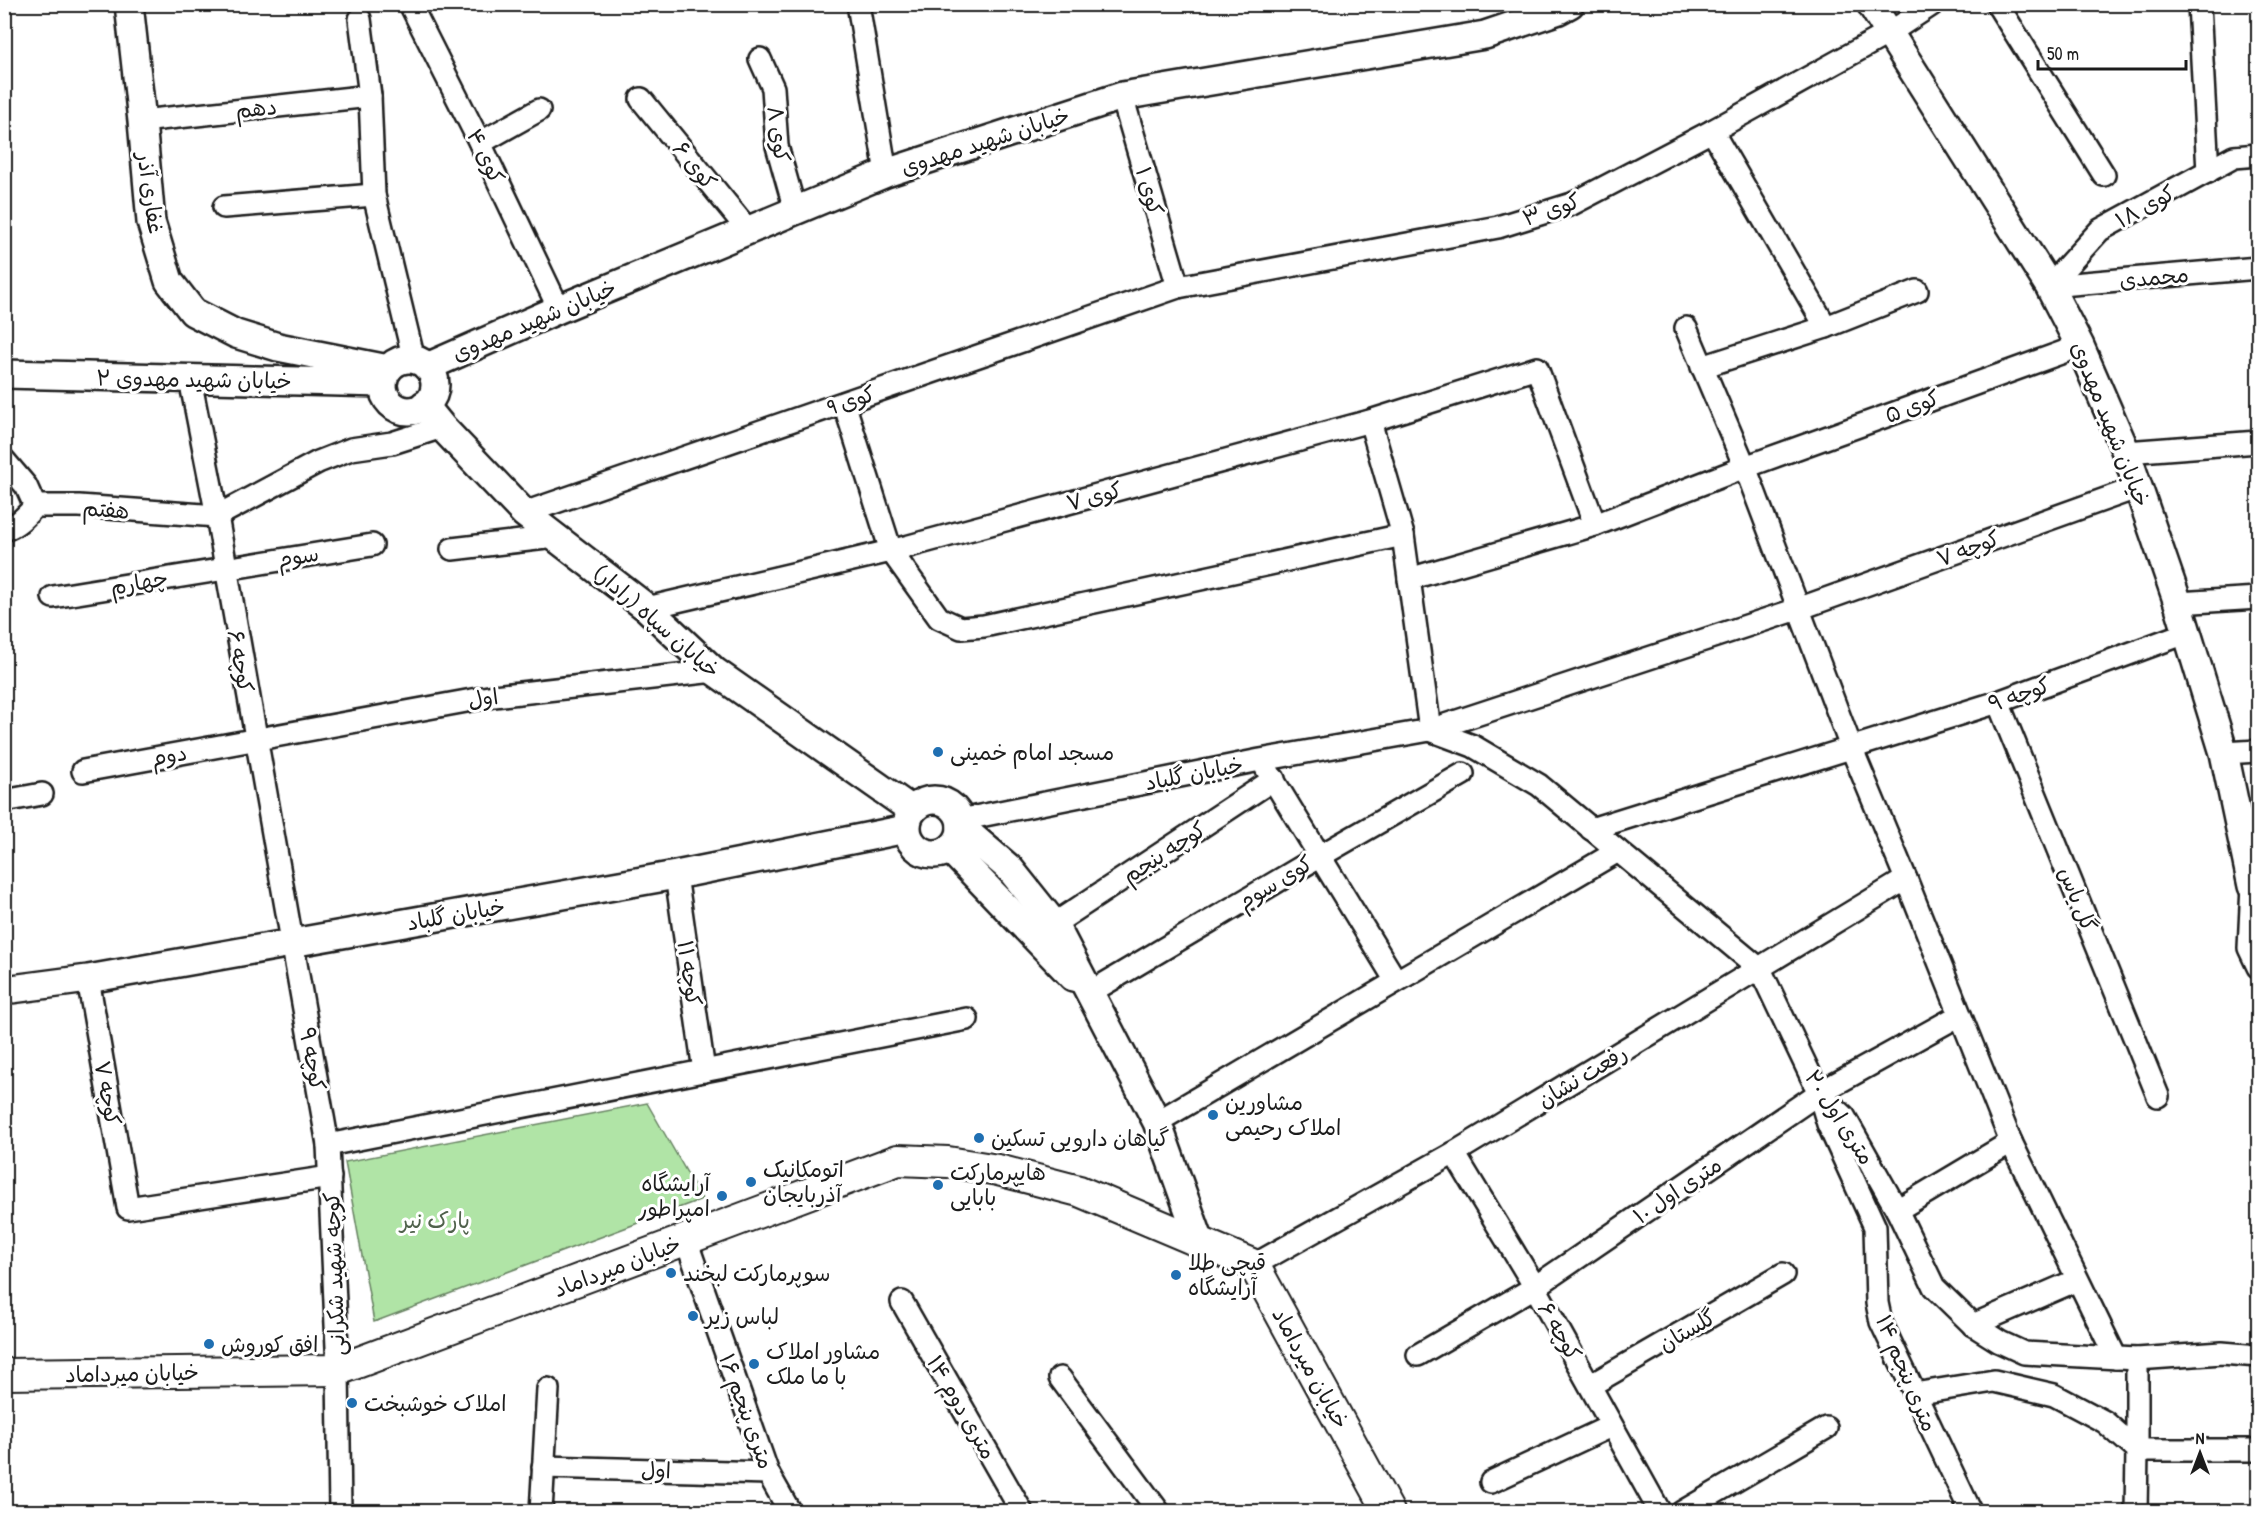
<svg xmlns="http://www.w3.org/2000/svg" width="2263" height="1516" viewBox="0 0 2263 1516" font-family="'Patrick Hand','Playpen Sans Arabic',sans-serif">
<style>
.green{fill:#b0e4a6;stroke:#668061;stroke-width:1.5}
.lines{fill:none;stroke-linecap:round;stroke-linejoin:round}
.minor-casing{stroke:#1c1c1c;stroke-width:26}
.tertiary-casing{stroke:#1c1c1c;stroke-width:32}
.secondary-casing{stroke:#1c1c1c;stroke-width:34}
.minor{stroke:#fff;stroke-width:21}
.tertiary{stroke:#fff;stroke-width:27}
.secondary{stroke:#fff;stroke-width:30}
.poi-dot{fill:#1f6fb2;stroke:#fff;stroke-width:2}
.labels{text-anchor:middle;stroke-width:6;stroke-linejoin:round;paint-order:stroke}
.street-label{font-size:22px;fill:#1c1c1c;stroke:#fff}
.poi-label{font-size:22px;fill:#1c1c1c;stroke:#fff;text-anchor:start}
.park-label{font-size:22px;fill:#50624c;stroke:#fff}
</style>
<rect width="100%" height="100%" fill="#fff"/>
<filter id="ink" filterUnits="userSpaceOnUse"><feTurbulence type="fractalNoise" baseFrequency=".0167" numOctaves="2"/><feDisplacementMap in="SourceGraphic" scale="12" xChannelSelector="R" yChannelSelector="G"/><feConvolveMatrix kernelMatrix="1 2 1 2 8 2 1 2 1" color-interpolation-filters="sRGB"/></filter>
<g filter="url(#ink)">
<path class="green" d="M647,1103L702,1199L374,1322L345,1162Z"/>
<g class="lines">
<g class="minor-casing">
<g id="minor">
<path d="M410,4L480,143L559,309"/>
<path d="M858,4L886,173"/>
<path d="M1997,4L2104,175"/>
<path d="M2199,4L2208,172"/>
<path d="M360,19L370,96L374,195L414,360"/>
<path d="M760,59L773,88L777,146L795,210"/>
<path d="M1122,96L1178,287"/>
<path d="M641,99L748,230"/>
<path d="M142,121L370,96"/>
<path d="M1712,131L1826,327"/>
<path d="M480,143L539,110"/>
<path d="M224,207L374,195"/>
<path d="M2049,286L2100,230L2234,157L2258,155"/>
<path d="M2049,286L2258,268"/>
<path d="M1686,328L1745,467L1851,747L1906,879L2011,1142L2116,1358"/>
<path d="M1702,367L1826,327L1917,291"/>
<path d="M190,379L217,516L328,1145L338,1370L340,1512"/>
<path d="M844,403L891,551L939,618L961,628L984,626L1403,535"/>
<path d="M1370,421L1403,535L1430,730"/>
<path d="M2126,452L2258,442"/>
<path d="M4,460L26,486L35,506"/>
<path d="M524,513L1178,287L1498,227L1572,204L1712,131L1889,33L1933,4"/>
<path d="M4,530C17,526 26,516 35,506H79L217,516L318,462L351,449L392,443L442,427"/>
<path d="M452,549L555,537"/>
<path d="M1409,579L1595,525L1745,467L2080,346"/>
<path d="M53,597L372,545"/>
<path d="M2178,603L2258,598"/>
<path d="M647,608L891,551L1370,421L1537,368L1595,525"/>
<path d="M1998,702L2158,1096"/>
<path d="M1430,730L1473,746L1539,785L1760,969L1819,1093L1844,1116L1897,1210L1934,1287L1973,1325L2000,1342L2024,1353L2137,1359L2222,1353L2258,1356"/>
<path d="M2224,753L2258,751"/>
<path d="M1266,768L1396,981"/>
<path d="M83,771L494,696L714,671"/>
<path d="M4,801L42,794"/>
<path d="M960,820L1260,760L1430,730L1798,609L2139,487"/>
<path d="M1591,829L1998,702L2186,633"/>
<path d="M676,875L704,1071"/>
<path d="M2252,886L2249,948L2258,967"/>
<path d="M1054,924L1274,779"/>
<path d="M88,979L128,1208L330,1177"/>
<path d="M1089,993L1320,856L1463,774"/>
<path d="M1819,1094L1828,1124L1875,1227L1877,1303L1881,1322L1971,1512"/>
<path d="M1157,1122L1618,851"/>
<path d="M328,1145L967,1019"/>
<path d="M1454,1153L1535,1287L1660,1512"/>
<path d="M1897,1210L2011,1142"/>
<path d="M686,1240L768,1473L790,1512"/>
<path d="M1254,1265L1454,1153L1906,879"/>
<path d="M902,1302L1022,1512"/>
<path d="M1973,1325L2077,1280"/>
<path d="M1418,1355L1535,1287L1819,1093L1960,1015"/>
<path d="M2137,1359V1450H2258"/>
<path d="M1060,1378L1159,1512"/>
<path d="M1591,1385L1783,1274"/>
<path d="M1914,1394L1994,1381L2054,1395L2105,1422L2137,1450L2136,1512"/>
<path d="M543,1467L768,1473"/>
<path d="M1491,1482L1611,1426"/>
<path d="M541,1512L548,1389"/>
<path d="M1682,1512L1826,1428"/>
</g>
</g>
<g class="tertiary-casing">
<g id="tertiary">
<path d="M129,4L142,121L151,222L169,281L193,312L236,334L278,347L388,369"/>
<path d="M1871,4L2049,286L2080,346L2126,452L2178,603L2224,753L2252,886"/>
<circle cx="409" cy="385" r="26"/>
<path d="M427,367L559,309L886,173L1122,96L1485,35L1559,10L1570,4"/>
<path d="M4,374L383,383"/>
<path d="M424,405L442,427L524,513L647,608L714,671L912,810"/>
<circle cx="934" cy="827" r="27"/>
<path d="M961,827L1010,869L1054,924L1157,1122L1200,1242"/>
<path d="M950,849L1073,977"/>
<path d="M4,990L88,979L676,875L906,829"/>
</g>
</g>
<g class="secondary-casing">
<path id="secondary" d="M4,1374L338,1370L898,1160L948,1162L998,1170L1079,1191L1254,1265L1389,1512"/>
</g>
<use href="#minor" class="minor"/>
<use href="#tertiary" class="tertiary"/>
<use href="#secondary" class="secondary"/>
</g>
</g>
<g class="poi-dot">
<circle cx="938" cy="752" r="6"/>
<circle cx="1213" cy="1115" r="6"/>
<circle cx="979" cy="1138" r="6"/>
<circle cx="751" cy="1182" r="6"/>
<circle cx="938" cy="1185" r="6"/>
<circle cx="722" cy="1196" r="6"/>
<circle cx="671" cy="1273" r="6"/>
<circle cx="1176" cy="1275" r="6"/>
<circle cx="693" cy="1316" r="6"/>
<circle cx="209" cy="1344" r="6"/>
<circle cx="754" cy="1364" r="6"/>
<circle cx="352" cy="1403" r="6"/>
</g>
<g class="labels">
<g class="street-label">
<text transform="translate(256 108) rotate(-6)" y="8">دهم</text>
<text transform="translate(779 134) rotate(82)" y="8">کوی ۸</text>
<text transform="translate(985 141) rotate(-18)" y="8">خیابان شهید مهدوی</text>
<text transform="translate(486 156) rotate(64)" y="8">کوی ۴</text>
<text transform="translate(695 165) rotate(51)" y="8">کوی ۶</text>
<text transform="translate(1150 191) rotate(74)" y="8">کوی ۱</text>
<text transform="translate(151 193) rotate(82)" y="8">غفاری آذر</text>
<text transform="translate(2145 206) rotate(-29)" y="8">کوی ۱۸</text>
<text transform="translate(1551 209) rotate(-19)" y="8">کوی ۳</text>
<text transform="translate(2154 277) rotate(-5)" y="8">محمدی</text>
<text transform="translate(534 320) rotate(-23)" y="8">خیابان شهید مهدوی</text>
<text transform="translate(194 379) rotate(1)" y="8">خیابان شهید مهدوی ۲</text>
<text transform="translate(851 400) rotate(-19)" y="8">کوی 9</text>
<text transform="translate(1912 406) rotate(-20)" y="8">کوی ۵</text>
<text transform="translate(2111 424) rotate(68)" y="8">خیابان شهید مهدوی</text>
<text transform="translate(1094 496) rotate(-15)" y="8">کوی ۷</text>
<text transform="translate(106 509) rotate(4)" y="8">هفتم</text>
<text transform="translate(1968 548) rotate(-20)" y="8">کوچه ۷</text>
<text transform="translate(298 556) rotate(-9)" y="8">سوم</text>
<text transform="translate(139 582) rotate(-10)" y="8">چهارم</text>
<text transform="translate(657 621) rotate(41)" y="8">خیابان سپاه (رادار)</text>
<text transform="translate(241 661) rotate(80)" y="8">کوچه ۶</text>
<text transform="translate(2019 694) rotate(-19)" y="8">کوچه ۹</text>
<text transform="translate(483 698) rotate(-9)" y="8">اول</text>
<text transform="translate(169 755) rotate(-10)" y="8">دوم</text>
<text transform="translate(1194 773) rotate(-11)" y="8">خیابان گلباد</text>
<text transform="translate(1164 852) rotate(-33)" y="8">کوچه پنجم</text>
<text transform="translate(1275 882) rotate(-31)" y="8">کوی سوم</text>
<text transform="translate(2078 899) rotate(68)" y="8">گل یاس</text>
<text transform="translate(456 914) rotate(-10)" y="8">خیابان گلباد</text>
<text transform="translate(690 973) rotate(82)" y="8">کوچه ۱۱</text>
<text transform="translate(313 1059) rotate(80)" y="8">کوچه ۹</text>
<text transform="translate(1582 1076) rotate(-31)" y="8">رفعت نشان</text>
<text transform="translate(108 1093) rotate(80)" y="8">کوچه ۷</text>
<text transform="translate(1840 1117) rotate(57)" y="8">۲۰ متری اول</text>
<text transform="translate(1677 1190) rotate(-34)" y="8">۱۰ متری اول</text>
<text transform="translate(617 1266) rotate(-21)" y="8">خیابان میرداماد</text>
<text transform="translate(334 1274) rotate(-92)" y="8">کوچه شهید شکرانی</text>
<text transform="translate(1687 1330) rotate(-30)" y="8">گلستان</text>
<text transform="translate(1560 1331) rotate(60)" y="8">کوچه ۶</text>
<text transform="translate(1311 1368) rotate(61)" y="8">خیابان میرداماد</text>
<text transform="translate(132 1373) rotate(-1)" y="8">خیابان میرداماد</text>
<text transform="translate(1907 1373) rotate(67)" y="8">۱۴ متری پنجم</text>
<text transform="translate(962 1407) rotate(60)" y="8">۱۴ متری دوم</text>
<text transform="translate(747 1411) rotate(70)" y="8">۱۶ متری پنجم</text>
<text transform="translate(656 1470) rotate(1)" y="8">اول</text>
</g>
<g class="poi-label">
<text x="950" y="760">مسجد امام خمینی</text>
<text x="1225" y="1110">مشاورین<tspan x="1225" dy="25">املاک رحیمی</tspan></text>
<text x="991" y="1146">گیاهان دارویی تسکین</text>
<text x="763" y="1177">اتومکانیک<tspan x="763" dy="25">آذربایجان</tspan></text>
<text x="950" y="1180">هایپرمارکت<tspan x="950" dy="25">بابایی</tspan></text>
<text x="710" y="1191" text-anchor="end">آرایشگاه<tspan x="710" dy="25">امپراطور</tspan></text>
<text x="1188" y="1270">قیچی طلا<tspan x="1188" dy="25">آرایشگاه</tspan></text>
<text x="683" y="1281">سوپرمارکت لبخند</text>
<text x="705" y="1324">لباس زیر</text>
<text x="221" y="1352">افق کوروش</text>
<text x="766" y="1359">مشاور املاک<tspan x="766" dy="25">با ما ملک</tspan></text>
<text x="364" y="1411">املاک خوشبخت</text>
</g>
<g class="park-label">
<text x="435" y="1228">پارک نیر</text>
</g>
</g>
<rect width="2263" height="1516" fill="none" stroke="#fff" stroke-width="24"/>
<rect x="12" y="12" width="2239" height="1492" fill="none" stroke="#1c1c1c" stroke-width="2" filter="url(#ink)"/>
<g transform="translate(2200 1453)" stroke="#ffffff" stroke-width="4.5" paint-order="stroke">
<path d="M0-4.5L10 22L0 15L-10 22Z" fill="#1c1c1c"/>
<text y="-9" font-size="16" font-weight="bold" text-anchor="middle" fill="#1c1c1c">N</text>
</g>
<path d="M2038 60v9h148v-9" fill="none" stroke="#1c1c1c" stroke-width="3"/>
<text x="2047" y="60" font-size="18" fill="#1c1c1c" stroke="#ffffff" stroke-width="4.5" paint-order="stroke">50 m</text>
</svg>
